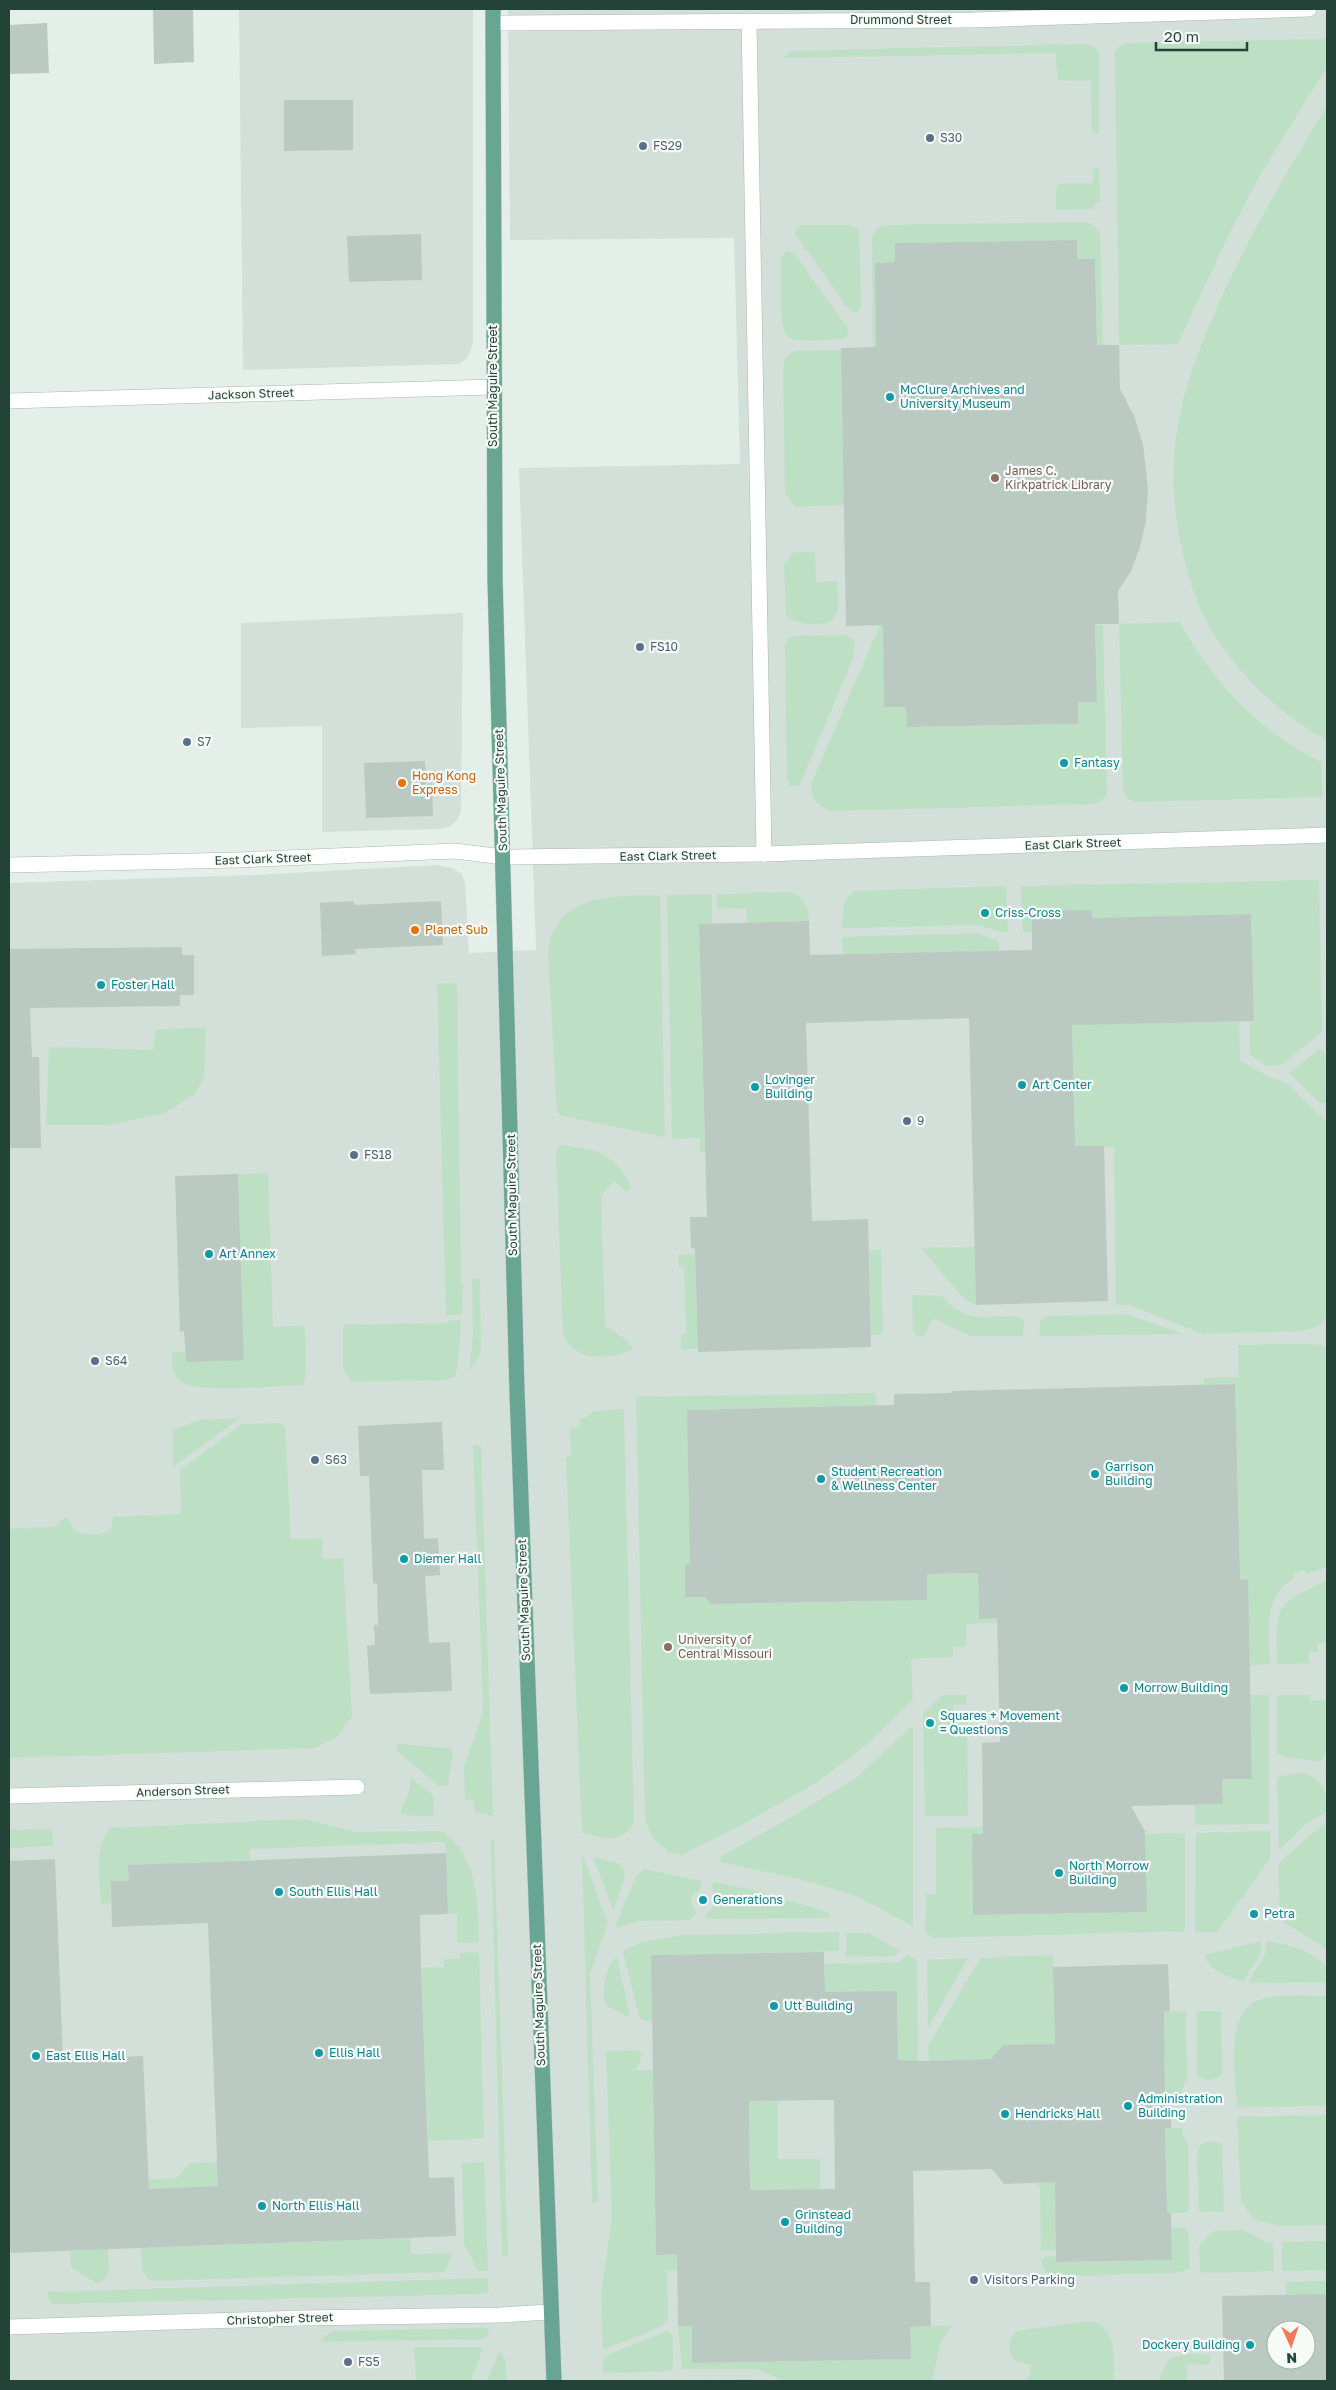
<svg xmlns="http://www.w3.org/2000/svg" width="1336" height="2390" viewBox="0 0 1336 2390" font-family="'Golos Text',sans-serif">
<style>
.built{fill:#d3dfd9;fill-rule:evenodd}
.green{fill:#bde0c5}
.building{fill:#bacac3;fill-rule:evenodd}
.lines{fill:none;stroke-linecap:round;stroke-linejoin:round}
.minor-casing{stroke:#a7b8b1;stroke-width:16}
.tertiary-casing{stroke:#a7b8b1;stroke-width:16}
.primary-casing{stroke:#c1cac7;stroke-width:16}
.minor{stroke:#fff;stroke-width:15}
.tertiary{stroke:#fff;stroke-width:15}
.primary{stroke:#68a693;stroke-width:15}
.service-dot{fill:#5c6f8a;stroke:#f6fbf8;stroke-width:2}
.culture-dot{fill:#0f9aa8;stroke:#f6fbf8;stroke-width:2}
.education-dot{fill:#8d6e63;stroke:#f6fbf8;stroke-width:2}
.food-dot{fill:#e8710a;stroke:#f6fbf8;stroke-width:2}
.labels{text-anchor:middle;stroke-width:4.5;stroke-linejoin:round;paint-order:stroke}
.street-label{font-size:12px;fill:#234238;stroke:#f6fbf8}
.service-label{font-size:12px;fill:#4e5e75;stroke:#f6fbf8;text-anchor:start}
.culture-label{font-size:12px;fill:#0d838f;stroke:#f6fbf8;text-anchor:start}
.education-label{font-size:12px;fill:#785e54;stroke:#f6fbf8;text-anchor:start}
.food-label{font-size:12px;fill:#c56008;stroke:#f6fbf8;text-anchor:start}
</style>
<rect width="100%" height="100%" fill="#e5efea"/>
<g class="built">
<path d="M239,9H473V344L468,357L459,364L243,370Z"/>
<path d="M508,9H1327V2381H9V883L254,875L437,865L452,868L462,874L465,883L469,953L536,950L519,468L740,464L734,238L510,240ZM1276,2330H1306V2360H1276Z"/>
<path d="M463,613L461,811L457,820L449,827L438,829L322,832V726L241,728V623Z"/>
</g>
<g class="green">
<path d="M1326,39L1327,67L1259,177L1230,232L1178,344L1119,345L1115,53L1119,46L1127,43Z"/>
<path d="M1086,44L1095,47L1099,54V135L1092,131L1091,81L1058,80L1055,53L784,58L790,51Z"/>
<path d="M1327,106V739C1286,719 1253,688 1225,651C1205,624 1193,595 1185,562C1175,525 1170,476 1176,438C1182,391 1199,348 1218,305C1249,236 1287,170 1327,106Z"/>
<path d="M1099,167L1100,198L1093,209L1056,210V191L1058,184L1093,183V170Z"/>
<path d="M1088,222L1096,227L1100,236L1103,346L1097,345L1095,259H1077L1076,240L895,243V262L875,263L876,347H873L872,236L877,228L886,225Z"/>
<path d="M800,225H851L859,230L861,305L857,313L850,311L796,235L795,231Z"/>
<path d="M786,250L795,254L849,330L846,338C835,340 796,343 788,337C777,327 782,273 781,257Z"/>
<path d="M841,350L844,505L795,507L785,493L783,371L785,358L794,351Z"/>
<path d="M794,552H815L816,582L837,581C837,591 840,608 835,616C828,628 794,626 786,615L784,564Z"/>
<path d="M1180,622C1212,682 1260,732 1321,762L1322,797L1135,802L1126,797L1123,788L1119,624Z"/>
<path d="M880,625H883L884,706L906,707L907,727L1078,724V702L1097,701L1095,625H1103L1107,793C1104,800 1100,802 1092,804L831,811C817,806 809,796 812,782Z"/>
<path d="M843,635L849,636L855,643L853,658L801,782L798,786H790L787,779L785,645L787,641L794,636Z"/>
<path d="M1319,880L1322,1032L1281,1065L1266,1066L1250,1055V1020L1254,1019L1251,914L1092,918L1091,910L1032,911V932H1023L1021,886Z"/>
<path d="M1006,886L1008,932H1000L979,925L842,928L844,902L854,891Z"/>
<path d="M790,892C804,896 809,907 809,921L747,923L746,908L717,909V894Z"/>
<path d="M712,894V924L699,925L705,1152H700V1138L672,1139L667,895Z"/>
<path d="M660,895L665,1137L562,1116L557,1112L548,952C555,892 613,897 660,895Z"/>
<path d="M978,933L999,942V951L843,955L842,937Z"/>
<path d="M1071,979L1239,1020L1240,1060L1269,1077L1285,1082L1327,1122V1317L1317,1327L1301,1331L1203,1334L1129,1305H1116L1114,1147L1075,1146Z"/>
<path d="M457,983L461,1285L463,1286L462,1315H446L437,984Z"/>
<path d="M206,1027L204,1076L195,1094L165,1113L109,1125H46L49,1047L154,1050L155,1030Z"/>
<path d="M1320,1049L1325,1052L1326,1103H1320L1289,1073Z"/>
<path d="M559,1144C571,1147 586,1148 598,1152C610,1156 630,1177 631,1189L625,1191L614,1181L601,1195L605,1326L627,1340L634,1349C610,1360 576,1363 563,1335L556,1153Z"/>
<path d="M268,1173L273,1327L301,1325L305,1328L306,1376L302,1385C279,1386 196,1393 181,1382C172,1375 172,1364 172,1353L185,1352L186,1362L244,1359L238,1174Z"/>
<path d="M975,1247L976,1305L964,1299L921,1248Z"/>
<path d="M869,1250H881L883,1331L880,1335H871Z"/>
<path d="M695,1254L698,1349H681V1335L686,1334L684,1267H679L678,1255Z"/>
<path d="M480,1278L481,1351L476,1363L469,1370L473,1335L472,1279Z"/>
<path d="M912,1295L942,1296C965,1323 985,1317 1017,1316L1024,1320L1023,1336H970L933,1318L925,1336L918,1337L913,1330Z"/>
<path d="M1126,1314L1183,1334L1039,1336L1041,1320L1046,1316Z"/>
<path d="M461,1320L458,1362L455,1377L445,1380L351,1382L343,1369V1325L446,1323L447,1321Z"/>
<path d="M1307,1344L1321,1345L1327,1349V1567L1307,1574L1304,1569L1293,1574L1295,1578C1262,1595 1269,1633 1270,1664L1249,1665L1248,1580H1216L1239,1545L1235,1384L1204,1385V1378L1239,1377L1238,1345Z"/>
<path d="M875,1393L876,1406L687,1410L690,1549L699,1563L685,1564V1597H705L711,1604L927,1600V1574L978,1573L979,1619L997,1618V1623L966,1624V1646L953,1647V1657L911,1659L913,1700L864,1747L817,1782L738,1827L681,1855L666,1852L667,1849C656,1845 646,1828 645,1817L636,1397Z"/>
<path d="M624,1409L634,1825C615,1845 606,1838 582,1833L566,1458L571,1455L570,1428L580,1427L579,1418L588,1417V1415L595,1411Z"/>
<path d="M240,1418L173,1467V1430L199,1420Z"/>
<path d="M281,1423L285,1427L291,1539L322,1538L323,1559L343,1558L352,1717L336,1738L314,1748L9,1758V1529L54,1527L63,1519L68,1517L74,1530C85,1535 100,1537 111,1529L113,1517L181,1514L180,1470L242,1424Z"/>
<path d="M473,1445H481L493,1816L475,1812L474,1800H465L464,1767L482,1715L483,1704Z"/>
<path d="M1327,1580V1643H1318V1652H1309V1663L1277,1664C1276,1604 1273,1606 1327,1580Z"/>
<path d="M942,1695H966L967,1704L953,1705L954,1721H967L968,1816H925L923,1714Z"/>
<path d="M1250,1695H1269V1824L1195,1825V1805L1223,1804L1222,1779H1252Z"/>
<path d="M1277,1695H1310V1701L1327,1700V1749L1320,1762L1286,1757L1277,1753Z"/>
<path d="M913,1725V1926L854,1895L799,1879L720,1862L721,1856L795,1815L857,1777Z"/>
<path d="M397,1744L450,1748L453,1752L448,1786H439L396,1750Z"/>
<path d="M1296,1773C1320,1773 1327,1789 1327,1811L1305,1825L1279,1850L1277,1777Z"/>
<path d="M411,1778L434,1796L433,1816L401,1815V1810L409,1794Z"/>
<path d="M305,1819L356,1832L442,1831C446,1836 451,1837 454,1841C480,1873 477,1904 479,1942L457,1943V1914H448L445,1842L250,1849V1860L129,1865V1881H111L112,1903L101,1904C100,1880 93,1848 110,1828Z"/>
<path d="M1327,1823V1949L1283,1922L1280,1918L1278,1864L1315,1831Z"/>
<path d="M983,1827V1834L972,1835L974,1915L1146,1912L1145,1834L1185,1833V1931L932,1938L925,1930L926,1894H936V1828Z"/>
<path d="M52,1829L53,1846L9,1848V1830Z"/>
<path d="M1270,1831V1859L1217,1932H1195L1196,1833Z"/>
<path d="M494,1837L508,2256H502L491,1841Z"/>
<path d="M582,1854L608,1923L590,1974L598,2202L592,2203Z"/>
<path d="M595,1857L618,1863L625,1870L624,1880L613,1910L594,1859Z"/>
<path d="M644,1869L702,1881L701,1888L691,1897L692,1905L697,1913L689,1920L639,1921L617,1928L616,1924L636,1876Z"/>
<path d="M716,1882L764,1893L828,1912L830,1916L826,1918L706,1919L705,1914L712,1909L716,1903L711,1884Z"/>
<path d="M839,1932V1951L651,1955L652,2021H644L639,2016L623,1951L642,1942L684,1935Z"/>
<path d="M846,1933H868L901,1951L894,1956L846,1957Z"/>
<path d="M1266,1941C1287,1944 1315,1951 1327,1968V1982L1250,1983C1252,1965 1269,1963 1266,1941Z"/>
<path d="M1257,1942H1261C1263,1962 1247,1965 1245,1982C1230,1977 1209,1972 1205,1955Z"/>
<path d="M479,1952L484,2138L428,2141L421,1968L444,1967V1959H460V1953Z"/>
<path d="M908,1955L917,1960L918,2061L898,2062L897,1991L825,1992V1964L899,1962Z"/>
<path d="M1053,1955L1055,2041L1092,2057L1003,2045L991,2059L929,2061L928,2045L981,1958Z"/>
<path d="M617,1956L630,2018L604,2004C604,1985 603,1971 617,1956Z"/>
<path d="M968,1958L928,2028L927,1960Z"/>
<path d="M1327,1996V2106L1237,2107C1236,2074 1222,2007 1265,1998C1284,1994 1308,1997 1327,1996Z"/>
<path d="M1186,2011L1187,2078L1181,2092L1182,2098H1165L1164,2012Z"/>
<path d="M1197,2011H1221L1222,2075C1214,2081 1206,2081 1197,2076Z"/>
<path d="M639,2050L642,2055L636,2070H653L656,2254H682V2270L667,2271L668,2319L663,2326L603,2350L601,2294L612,2217L606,2051Z"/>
<path d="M749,2101H778V2159H820V2189L750,2190Z"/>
<path d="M1327,2115V2225L1280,2226L1257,2220L1249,2213L1241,2201L1237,2117Z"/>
<path d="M1165,2128H1182V2135L1188,2143L1189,2210L1185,2213H1167Z"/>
<path d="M1209,2141L1222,2143L1224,2211L1199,2212L1197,2156L1200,2145Z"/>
<path d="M341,2156L342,2181L68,2192V2183L176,2178L190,2163Z"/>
<path d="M484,2162L488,2271H478L464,2244L462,2163Z"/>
<path d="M1052,2167L1093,2184H1055L1056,2250L1041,2251L1040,2188L1037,2183Z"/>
<path d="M1171,2228H1185L1188,2232L1190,2268L1178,2273L1053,2276C1046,2272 1040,2268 1042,2259L1045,2256L1056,2257L1057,2262L1172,2260Z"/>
<path d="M1243,2230L1264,2241L1273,2243L1274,2271L1204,2273L1200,2270L1199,2245L1214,2231Z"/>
<path d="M410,2238L411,2254L453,2253L445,2272L150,2281L142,2271L141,2248Z"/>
<path d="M1327,2241V2270L1282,2271V2242Z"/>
<path d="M108,2249L109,2272L102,2282L96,2283L71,2267L70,2251Z"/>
<path d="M487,2278L489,2292L481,2294L51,2304L47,2292Z"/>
<path d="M1327,2281V2294L1286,2295V2282Z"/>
<path d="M1089,2321C1117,2325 1116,2361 1113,2381H1028L1031,2365L1015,2361C1007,2351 1007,2341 1017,2331Z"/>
<path d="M952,2325L940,2344L932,2381H785L757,2369H682L678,2326H692L693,2363L910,2359V2327Z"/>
<path d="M489,2328L488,2336L483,2339L320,2342L325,2336L333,2331Z"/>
<path d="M667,2331L673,2335V2366L670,2371L603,2373V2360L610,2354Z"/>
<path d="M414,2347H482V2350L471,2381H416Z"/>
<path d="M499,2352L505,2358L507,2381H487Z"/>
<path d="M1210,2354V2364L1187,2365V2381H1160C1166,2349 1183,2355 1210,2354Z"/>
<path d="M750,2379L756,2381H648Z"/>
</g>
<g class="building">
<path d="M153,9H193L194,62L154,64Z"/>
<path d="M47,23L49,73L9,74V25Z"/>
<path d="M284,100H353V150L284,151Z"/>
<path d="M421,234L422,280L349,282L347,236Z"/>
<path d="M1077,240V259H1095L1097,345H1119L1120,389L1134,416L1143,444L1148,489L1146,521L1140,547L1131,571L1118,591L1119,624H1095L1097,702H1078V724L907,727L906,707H884L883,625L846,626L841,348L876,347L875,263L895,262V243Z"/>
<path d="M425,761L426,784L432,783L433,816L366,818L364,763Z"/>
<path d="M353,901L355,905L441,901L443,945L355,949L356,954L322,956L320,903Z"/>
<path d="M1092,910V918L1251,914L1254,1021L1072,1025L1075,1146H1104L1108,1301L976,1305L969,1018L806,1023L812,1221L868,1219L871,1347L698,1352L695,1249L691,1248L690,1217H707L699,924L809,921L810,955L1032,950V911Z"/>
<path d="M182,947V955H194V995H180V1006L30,1008L32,1057H39L41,1148H9V949Z"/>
<path d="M238,1174L244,1360L186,1362L184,1331L180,1332L175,1176Z"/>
<path d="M1235,1384L1240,1580L1248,1579L1252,1779H1222L1223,1804L1131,1806L1145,1831L1147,1912L973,1915L972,1834H983L982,1743L1000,1742L997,1618L979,1619L978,1573L927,1574V1600L711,1604L705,1597H685V1564H690L687,1410L894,1405V1394L951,1393V1391Z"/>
<path d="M442,1422L444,1470H422L424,1539L438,1538L440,1575L425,1576L429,1643L450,1642L452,1691L370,1694L367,1646L375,1645L374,1625H378L377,1584L373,1583L369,1476H360L358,1426Z"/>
<path d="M446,1853L448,1914L420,1915L421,1968L429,2178L454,2177L456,2236L9,2253V1861L55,1859L63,2060L143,2056L149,2189L218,2186L208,1923L112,1927L111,1881H129L128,1865Z"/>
<path d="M824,1952L825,1992L897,1991L898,2060L924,2061L991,2059L1003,2045L1055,2044L1053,1967L1168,1964L1170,2011L1164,2012L1165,2098L1170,2099L1171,2114V2128H1165L1167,2213H1171L1172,2260L1056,2262L1055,2182L1004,2184L992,2169L913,2171L915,2282H930L931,2326L910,2327L911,2359L692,2363V2326H678L677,2254L656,2255L651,1955ZM834,2100L835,2189L750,2190L749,2101Z"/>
<path d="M1327,2294V2381H1224L1222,2296ZM1276,2330H1306V2360H1276Z"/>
</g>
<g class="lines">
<g class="minor-casing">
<g id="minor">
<path d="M749,21L764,854"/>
<path d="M493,23L973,20L1309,9"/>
<path d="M9,401L493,387"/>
<path d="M9,1796L357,1787"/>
<path d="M9,2327L302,2318L500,2315L550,2312"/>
</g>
</g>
<g class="tertiary-casing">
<path id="tertiary" d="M9,865L238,860L455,851L503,857L764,854L1327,835"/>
</g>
<g class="primary-casing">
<path id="primary" d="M493,9L495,579L517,1391L554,2381"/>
</g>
<use href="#minor" class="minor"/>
<use href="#tertiary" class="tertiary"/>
<use href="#primary" class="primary"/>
</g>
<g class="service-dot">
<circle cx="930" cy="138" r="5"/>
<circle cx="643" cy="146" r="5"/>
<circle cx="640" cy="647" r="5"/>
<circle cx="187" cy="742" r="5"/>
<circle cx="907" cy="1121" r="5"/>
<circle cx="354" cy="1155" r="5"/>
<circle cx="95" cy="1361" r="5"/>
<circle cx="315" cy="1460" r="5"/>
<circle cx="974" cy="2280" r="5"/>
<circle cx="348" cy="2362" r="5"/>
</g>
<g class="culture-dot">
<circle cx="890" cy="397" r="5"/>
<circle cx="1064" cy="763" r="5"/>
<circle cx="985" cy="913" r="5"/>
<circle cx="101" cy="985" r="5"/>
<circle cx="1022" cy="1085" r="5"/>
<circle cx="755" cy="1087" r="5"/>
<circle cx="209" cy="1254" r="5"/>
<circle cx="1095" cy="1474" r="5"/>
<circle cx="821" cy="1479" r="5"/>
<circle cx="404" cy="1559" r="5"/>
<circle cx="1124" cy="1688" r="5"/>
<circle cx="930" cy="1723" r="5"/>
<circle cx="1059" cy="1873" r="5"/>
<circle cx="279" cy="1892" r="5"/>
<circle cx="703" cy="1900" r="5"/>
<circle cx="1254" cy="1914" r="5"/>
<circle cx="774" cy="2006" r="5"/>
<circle cx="319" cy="2053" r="5"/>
<circle cx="36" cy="2056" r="5"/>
<circle cx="1128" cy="2106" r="5"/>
<circle cx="1005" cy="2114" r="5"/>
<circle cx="262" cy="2206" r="5"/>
<circle cx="785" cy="2222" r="5"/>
<circle cx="1250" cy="2345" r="5"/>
</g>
<g class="education-dot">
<circle cx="995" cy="478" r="5"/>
<circle cx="668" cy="1647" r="5"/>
</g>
<g class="food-dot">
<circle cx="402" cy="783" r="5"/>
<circle cx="415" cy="930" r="5"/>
</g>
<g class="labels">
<g class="street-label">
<text x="901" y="24">Drummond Street</text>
<text transform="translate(493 386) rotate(-90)" y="4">South Maguire Street</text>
<text transform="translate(251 394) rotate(-2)" y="4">Jackson Street</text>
<text transform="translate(501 790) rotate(-92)" y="4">South Maguire Street</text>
<text transform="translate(1073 844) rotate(-2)" y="4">East Clark Street</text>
<text transform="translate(668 856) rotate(-1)" y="4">East Clark Street</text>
<text transform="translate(263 859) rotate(-2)" y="4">East Clark Street</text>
<text transform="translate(512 1195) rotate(-91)" y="4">South Maguire Street</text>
<text transform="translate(524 1600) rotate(-92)" y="4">South Maguire Street</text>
<text transform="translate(183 1791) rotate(-2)" y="4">Anderson Street</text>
<text transform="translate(539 2005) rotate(-92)" y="4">South Maguire Street</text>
<text transform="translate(280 2319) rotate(-2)" y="4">Christopher Street</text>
</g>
<g class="service-label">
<text x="940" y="142">S30</text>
<text x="653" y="150">FS29</text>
<text x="650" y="651">FS10</text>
<text x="197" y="746">S7</text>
<text x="917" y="1125">9</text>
<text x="364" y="1159">FS18</text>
<text x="105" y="1365">S64</text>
<text x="325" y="1464">S63</text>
<text x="984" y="2284">Visitors Parking</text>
<text x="358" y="2366">FS5</text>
</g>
<g class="culture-label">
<text x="900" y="394">McClure Archives and<tspan x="900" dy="14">University Museum</tspan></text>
<text x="1074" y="767">Fantasy</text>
<text x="995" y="917">Criss-Cross</text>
<text x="111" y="989">Foster Hall</text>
<text x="765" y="1084">Lovinger<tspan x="765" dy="14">Building</tspan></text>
<text x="1032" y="1089">Art Center</text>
<text x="219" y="1258">Art Annex</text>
<text x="1105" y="1471">Garrison<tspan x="1105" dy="14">Building</tspan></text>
<text x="831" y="1476">Student Recreation<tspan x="831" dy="14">&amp; Wellness Center</tspan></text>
<text x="414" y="1563">Diemer Hall</text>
<text x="1134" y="1692">Morrow Building</text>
<text x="940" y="1720">Squares + Movement<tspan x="940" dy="14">= Questions</tspan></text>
<text x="1069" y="1870">North Morrow<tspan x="1069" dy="14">Building</tspan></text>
<text x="289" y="1896">South Ellis Hall</text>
<text x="713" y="1904">Generations</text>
<text x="1264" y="1918">Petra</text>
<text x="784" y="2010">Utt Building</text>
<text x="329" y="2057">Ellis Hall</text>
<text x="46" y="2060">East Ellis Hall</text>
<text x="1138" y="2103">Administration<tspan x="1138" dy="14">Building</tspan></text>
<text x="1015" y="2118">Hendricks Hall</text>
<text x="272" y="2210">North Ellis Hall</text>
<text x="795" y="2219">Grinstead<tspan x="795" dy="14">Building</tspan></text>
<text x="1240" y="2349" text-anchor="end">Dockery Building</text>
</g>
<g class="education-label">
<text x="1005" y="475">James C.<tspan x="1005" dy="14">Kirkpatrick Library</tspan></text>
<text x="678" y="1644">University of<tspan x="678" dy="14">Central Missouri</tspan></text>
</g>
<g class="food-label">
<text x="412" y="780">Hong Kong<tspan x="412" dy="14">Express</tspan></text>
<text x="425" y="934">Planet Sub</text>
</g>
</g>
<rect width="1336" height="2390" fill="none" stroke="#234238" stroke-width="20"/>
<g transform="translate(1291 2345) rotate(177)"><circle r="24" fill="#f6fbf8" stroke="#a2b1ab"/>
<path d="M0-4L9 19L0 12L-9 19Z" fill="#f7795b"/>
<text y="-8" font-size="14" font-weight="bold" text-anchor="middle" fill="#234238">N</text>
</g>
<path d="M1156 42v8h91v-8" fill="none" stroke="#234238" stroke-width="2.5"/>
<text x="1164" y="42" font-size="15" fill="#234238" stroke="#f6fbf8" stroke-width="4" paint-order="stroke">20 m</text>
</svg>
